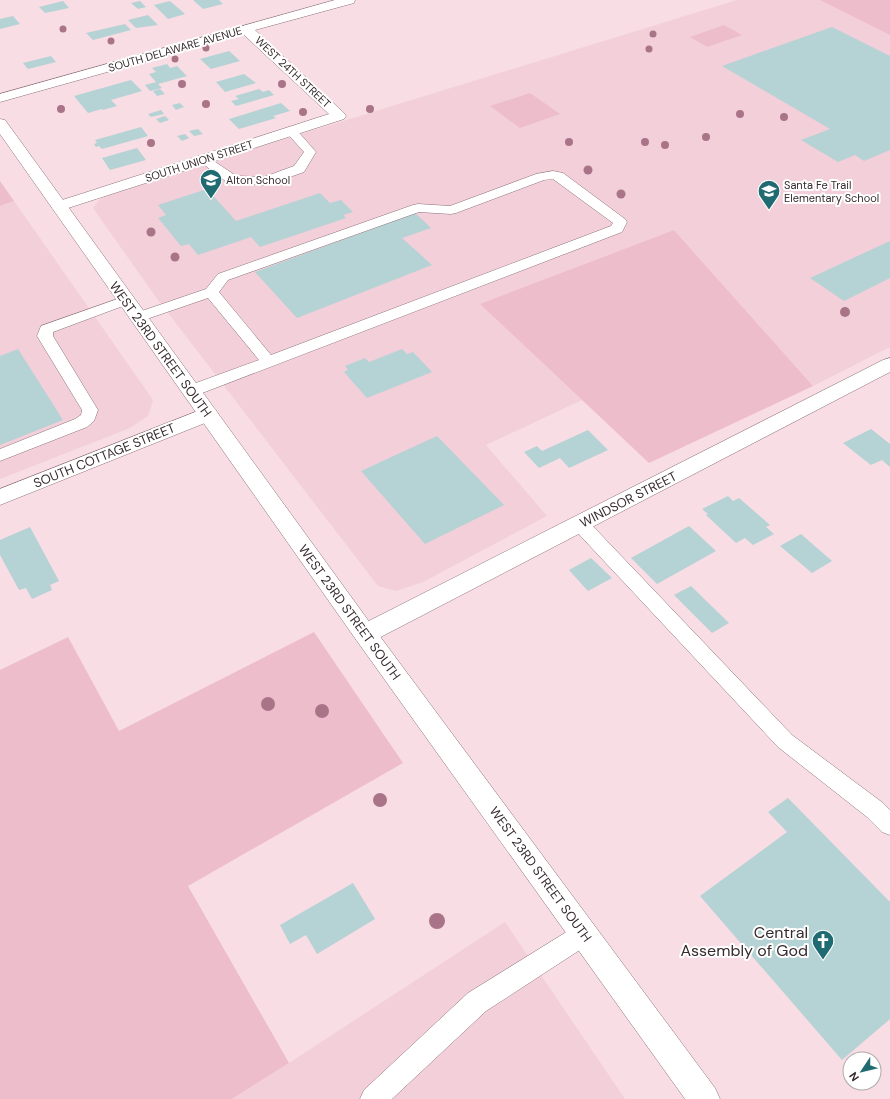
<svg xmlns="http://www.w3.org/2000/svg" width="890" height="1099" viewBox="0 0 890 1099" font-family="'DM Sans',sans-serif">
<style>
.built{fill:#f2cfd9}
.green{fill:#eebdcb}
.building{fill:#b5d2d5}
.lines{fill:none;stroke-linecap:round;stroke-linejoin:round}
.service-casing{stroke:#8b7279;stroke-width:1}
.minor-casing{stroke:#8b7279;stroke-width:1}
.primary-casing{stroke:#8b7279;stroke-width:1}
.service{fill:#fff;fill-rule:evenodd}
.minor{fill:#fff;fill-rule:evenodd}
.primary{fill:#fff;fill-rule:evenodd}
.tree{fill:#aa7488}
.labels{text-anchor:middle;stroke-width:4;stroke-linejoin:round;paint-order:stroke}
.far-street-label{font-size:11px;fill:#362b2e;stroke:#fff}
.far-poi-label{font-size:11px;fill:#362b2e;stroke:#fff;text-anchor:start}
.street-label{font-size:13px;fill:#362b2e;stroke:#fff}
.near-poi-label{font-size:16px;fill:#362b2e;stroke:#fff;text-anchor:end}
</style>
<rect width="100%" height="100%" fill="#f8dde4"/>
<g class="built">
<path d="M737,0H820L890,35V347L813,386L674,230L481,304L582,400L486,445L547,516L423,582L396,591L378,586L155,296L93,208L99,200L112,193L184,170Z"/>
<path d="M14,201L153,400L148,416L130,428L0,479V206Z"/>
<path d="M505,922L625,1099H232L289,1063Z"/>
</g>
<g class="green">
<path d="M820,0H890V35Z"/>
<path d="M724,25L742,35L707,47L690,37Z"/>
<path d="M530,93L560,114L520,128L490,106Z"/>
<path d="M0,181L14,201L0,206Z"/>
<path d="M674,230L813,386L649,463L480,304Z"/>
<path d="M314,632L403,763L188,886L289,1063L232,1099H0V670L68,637L119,731Z"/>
</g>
<g class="building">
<path d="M193,0H219L223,4L203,9Z"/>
<path d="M63,1L69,8L45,13L39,7Z"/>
<path d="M140,1L146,7L138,9L131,3Z"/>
<path d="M170,1L185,14L168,19L154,5Z"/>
<path d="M148,15L158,25L136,28L128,20Z"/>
<path d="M13,16L20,24L0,29V19Z"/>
<path d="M125,24L131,30L93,40L86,33Z"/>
<path d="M832,27L890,56V150L864,161L855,155L838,162L801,140L830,129L722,66Z"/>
<path d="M229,51L240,61L211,69L200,59Z"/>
<path d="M51,56L56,62L28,69L23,63Z"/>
<path d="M167,64L170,68L177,66L187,76L158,84L162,88L150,91L145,85L156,82L149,74L156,72L152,68Z"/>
<path d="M244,74L256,83L225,92L216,82Z"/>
<path d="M131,80L142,91L111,100L117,106L103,110L102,109L88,113L74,96Z"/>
<path d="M160,89L165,94L157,96L153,91Z"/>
<path d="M259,89L263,92L269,90L274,95L236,106L231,101L239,99L235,96Z"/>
<path d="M180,103L184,107L176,110L172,105Z"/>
<path d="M281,103L290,111L273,116L276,118L239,129L229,119Z"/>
<path d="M161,110L164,114L151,117L148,114Z"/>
<path d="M165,116L169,120L160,123L156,119Z"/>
<path d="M141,127L148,136L102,149L99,146L96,147L94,144L97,143L95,140Z"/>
<path d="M198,129L203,134L194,136L189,131Z"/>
<path d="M185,134L189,138L182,141L177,136Z"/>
<path d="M137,148L146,160L110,170L102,158Z"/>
<path d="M207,189L236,221L320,193L330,203L341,200L353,212L343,215L346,218L260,247L251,237L198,255L189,244L181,246L158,218L166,215L158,205Z"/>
<path d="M415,213L431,228L402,238L432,265L297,318L255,272Z"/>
<path d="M890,241V278L844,301L810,278Z"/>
<path d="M18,349L63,420L0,445V356Z"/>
<path d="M402,349L407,354L413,352L432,372L367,398L344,372L348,370L345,366L365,358L369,362Z"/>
<path d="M871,429L890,444V467L882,460L871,465L843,443Z"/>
<path d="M588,430L608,450L569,468L560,458L539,468L524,452L537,446L542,451Z"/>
<path d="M437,436L504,505L425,544L361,471Z"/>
<path d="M728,496L733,501L739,498L770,525L766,527L774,534L753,545L745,538L736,543L706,515L708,514L702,509Z"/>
<path d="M689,526L716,551L657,584L631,558Z"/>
<path d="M30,527L59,581L50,585L52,590L32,599L26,588L19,590L0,555V540Z"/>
<path d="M801,534L832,561L812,573L780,546Z"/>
<path d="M591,558L612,578L588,591L569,570Z"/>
<path d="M691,586L729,623L712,633L674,595Z"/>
<path d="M788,798L890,902V1019L842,1060L700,896L787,832L768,812Z"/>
<path d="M353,883L375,919L317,954L306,935L290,944L280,925Z"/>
</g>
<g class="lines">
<g class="service-casing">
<g id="service">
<path d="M291,127L295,128L316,152L304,172L270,184L265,185L228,183L198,160L200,157H208L236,176L264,177L294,166L304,152L285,131L287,128Z"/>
<path d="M553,171L563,173L625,219L627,222L622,232L197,395L191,396L185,395L183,391L185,387L259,360L208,298L138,322L133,320L131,317L133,314L206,289L218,274L413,205L418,204L450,206L536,174ZM553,179L613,223L611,226L271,355L219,292L228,280L419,212L451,214L456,213L544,180Z"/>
<path d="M126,296L131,297L133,300L131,303L53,332V336L98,410L94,421L87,427L0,461V449L75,419L81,415L82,410L37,336L41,326Z"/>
<path d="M580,517L586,519L792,735L883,803L890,810V835L882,832L867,817L778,747L574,529L571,524L574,519Z"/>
<path d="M584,923L592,926L596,934L592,942L486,1011L392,1099H360L364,1090L468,993L576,926Z"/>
</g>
</g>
<g class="minor-casing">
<g id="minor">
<path d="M335,0H355L354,3L255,30L344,113L346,116L344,119L65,209L59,211L53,209L51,206L53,203L329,114L243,34L0,102V94Z"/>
<path d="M890,358V372L373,641L365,643L357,641L353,634L357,627L883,360Z"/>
<path d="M208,407L215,409L218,414L215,419L0,505V489Z"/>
</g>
</g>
<g class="primary-casing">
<path id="primary" d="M0,119L5,120L373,627L715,1088L720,1099H685L357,641L0,134Z"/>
</g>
<use href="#service" class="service"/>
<use href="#minor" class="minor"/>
<use href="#primary" class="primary"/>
</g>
<g class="tree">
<circle cx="63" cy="29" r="3.5"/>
<circle cx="653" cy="34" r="3.5"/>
<circle cx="111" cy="41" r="3.5"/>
<circle cx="206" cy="48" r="3.5"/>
<circle cx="649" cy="49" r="3.5"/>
<circle cx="175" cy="59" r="3.5"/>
<circle cx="182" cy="84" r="4"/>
<circle cx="282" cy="84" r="4"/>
<circle cx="206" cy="104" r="4"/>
<circle cx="61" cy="109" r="4"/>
<circle cx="370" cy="109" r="4"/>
<circle cx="303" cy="112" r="4"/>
<circle cx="740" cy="114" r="4"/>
<circle cx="784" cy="117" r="4"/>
<circle cx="706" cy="137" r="4"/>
<circle cx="569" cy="142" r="4"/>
<circle cx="645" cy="142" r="4"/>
<circle cx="151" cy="143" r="4"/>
<circle cx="665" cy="145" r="4"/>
<circle cx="588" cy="170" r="4.5"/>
<circle cx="621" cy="194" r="4.5"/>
<circle cx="151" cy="232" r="4.5"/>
<circle cx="175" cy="257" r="4.5"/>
<circle cx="845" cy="312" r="5"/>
<circle cx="268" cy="704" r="7"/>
<circle cx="322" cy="711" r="7"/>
<circle cx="380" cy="800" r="7"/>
<circle cx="437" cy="921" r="8"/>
</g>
<defs>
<g id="school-pin" transform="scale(1.15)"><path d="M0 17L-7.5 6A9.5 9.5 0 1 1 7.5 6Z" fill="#206b72" stroke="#fff"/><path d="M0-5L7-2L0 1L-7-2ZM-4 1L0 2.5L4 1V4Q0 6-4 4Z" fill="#fff"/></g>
<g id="church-pin" transform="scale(1.15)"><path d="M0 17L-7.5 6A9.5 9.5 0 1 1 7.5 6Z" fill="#206b72" stroke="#fff"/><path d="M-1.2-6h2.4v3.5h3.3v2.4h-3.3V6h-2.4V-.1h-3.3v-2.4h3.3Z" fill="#fff"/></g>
</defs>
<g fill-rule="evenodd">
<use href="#school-pin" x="211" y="180"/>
<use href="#school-pin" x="769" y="191"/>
<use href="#church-pin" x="823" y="941"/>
</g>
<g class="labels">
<g class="far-street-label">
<text transform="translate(175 49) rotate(-16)" y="4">SOUTH DELAWARE AVENUE</text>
<text transform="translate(293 72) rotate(43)" y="4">WEST 24TH STREET</text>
<text transform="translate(199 161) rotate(-18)" y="4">SOUTH UNION STREET</text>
</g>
<g class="far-poi-label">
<text x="226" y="184">Alton School</text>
<text x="784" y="189">Santa Fe Trail<tspan x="784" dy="13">Elementary School</tspan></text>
</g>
<g class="street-label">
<text transform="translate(161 349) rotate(54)" y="5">WEST 23RD STREET SOUTH</text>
<text transform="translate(104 455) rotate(-22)" y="5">SOUTH COTTAGE STREET</text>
<text transform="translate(628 499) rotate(-27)" y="5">WINDSOR STREET</text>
<text transform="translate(350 612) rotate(54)" y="5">WEST 23RD STREET SOUTH</text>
<text transform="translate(541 874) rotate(54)" y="5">WEST 23RD STREET SOUTH</text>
</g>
<g class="near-poi-label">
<text x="808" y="938">Central<tspan x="808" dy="18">Assembly of God</tspan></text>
</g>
</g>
<g transform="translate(862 1071) rotate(235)"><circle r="19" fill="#ffffff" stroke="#afaaab"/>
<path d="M0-3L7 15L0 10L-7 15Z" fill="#206b72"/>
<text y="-6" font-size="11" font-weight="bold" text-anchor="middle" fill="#362b2e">N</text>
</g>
</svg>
